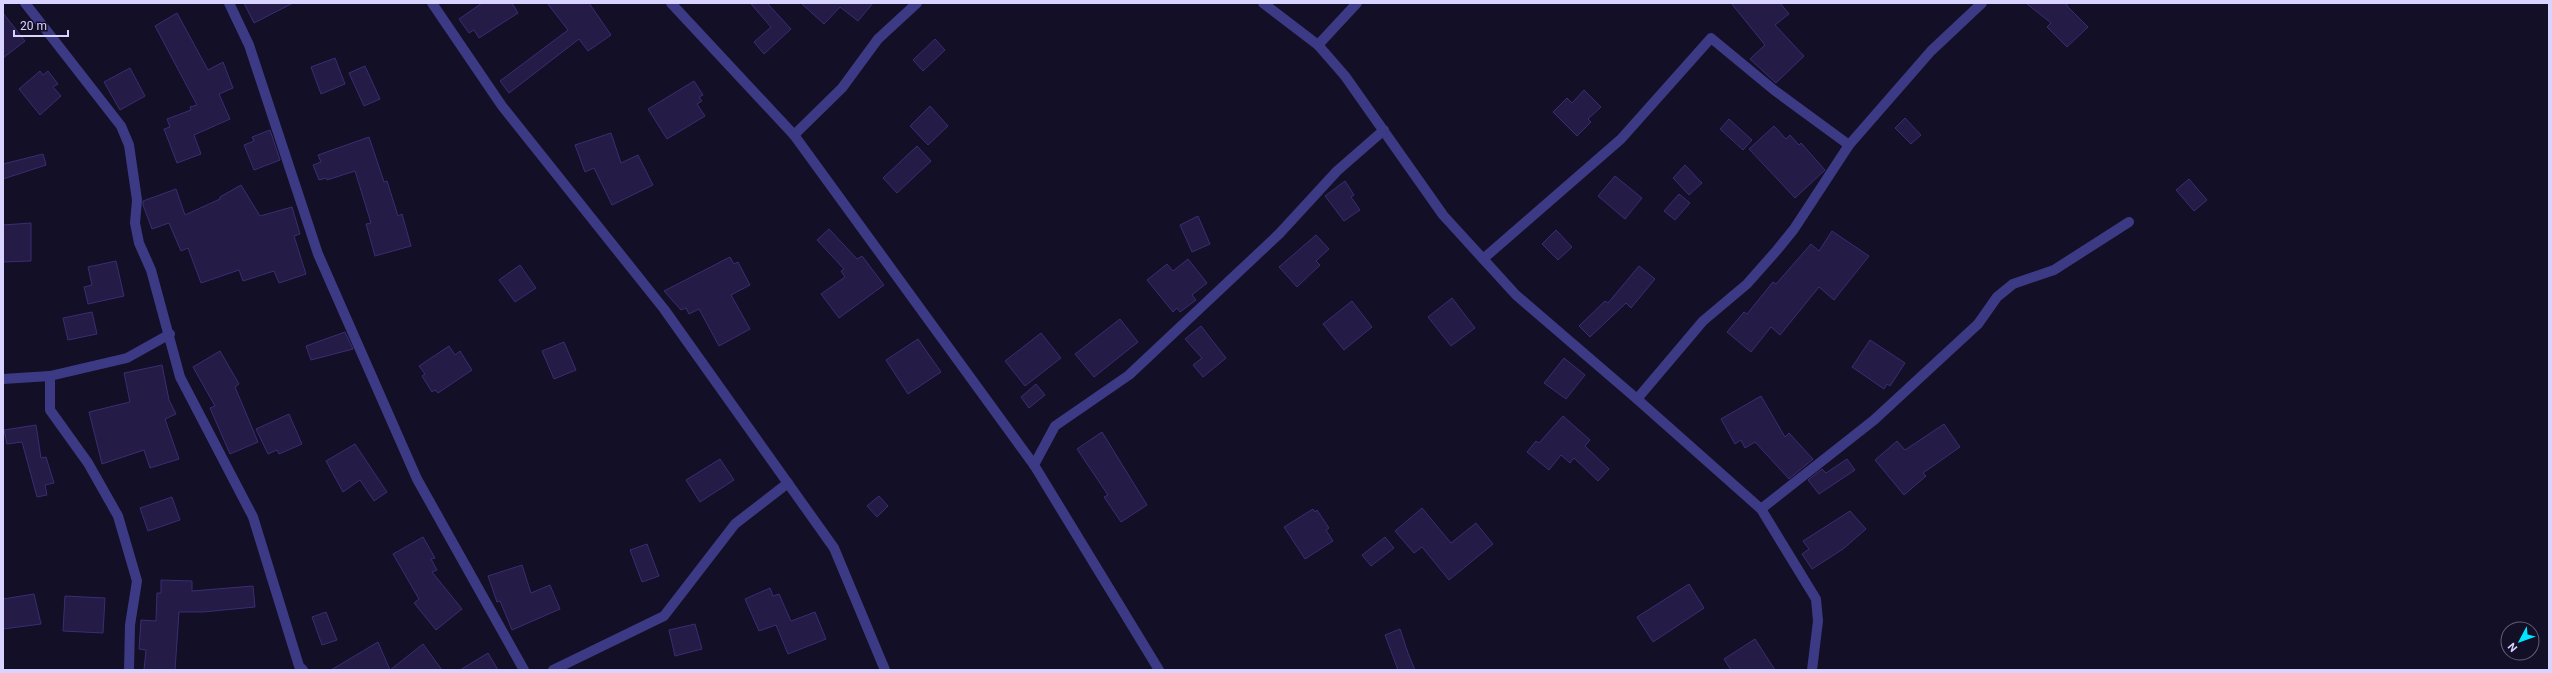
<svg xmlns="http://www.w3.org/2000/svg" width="2552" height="673" viewBox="0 0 2552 673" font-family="Roboto,sans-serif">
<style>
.building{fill:#241b47;stroke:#3b2d73}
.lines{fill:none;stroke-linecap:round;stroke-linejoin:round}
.minor{stroke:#3d3a85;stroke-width:10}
</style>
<rect width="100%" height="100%" fill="#130f26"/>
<g class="building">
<path d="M244,3H293L254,23Z"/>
<path d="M482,3H512L518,13L479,38L474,30L469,33L459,19Z"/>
<path d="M547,3H589L611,35L588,51L579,39L509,93L500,81L568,30Z"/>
<path d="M767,3L791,29L764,54L754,42L771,27L751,4Z"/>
<path d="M801,3H873L858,21L840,7L824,24Z"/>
<path d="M1731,3H1780L1789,14L1775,25L1804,56L1776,83L1750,59L1765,45Z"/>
<path d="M2026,3H2067V6L2088,27L2067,47L2047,27L2051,23Z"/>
<path d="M3,13L25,41L3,58Z"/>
<path d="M177,13L208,70L223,62L233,88L219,94L230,119L194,135L201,154L177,163L164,129L170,127L167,119L191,110L190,107L197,105L155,26Z"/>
<path d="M935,39L945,50L923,71L913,60Z"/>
<path d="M335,58L345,84L321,94L311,67Z"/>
<path d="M365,66L380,99L364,106L349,73Z"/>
<path d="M130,68L145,96L120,110L104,82Z"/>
<path d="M40,71L43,75L48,71L58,84L53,87L61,96L40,115L19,89Z"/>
<path d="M694,81L703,95L699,97L702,101L697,104L705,116L667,139L648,109Z"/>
<path d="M1584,90L1601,107L1588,119L1591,122L1577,136L1553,112L1567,98L1572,103Z"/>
<path d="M930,106L948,126L928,145L910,126Z"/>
<path d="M1905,118L1921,135L1911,144L1895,128Z"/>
<path d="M1729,119L1752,140L1743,150L1720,129Z"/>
<path d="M1774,126L1786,139L1790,135L1799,145L1801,143L1825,170L1795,198L1749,149Z"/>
<path d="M270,130L280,160L254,170L244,145L254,141L252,137Z"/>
<path d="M611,133L621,163L638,155L653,185L612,205L594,168L585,172L575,145Z"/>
<path d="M369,137L384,182L387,181L398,216L402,214L411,246L375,256L366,224L371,223L355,171L327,180L326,178L319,180L313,165L321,162L318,155Z"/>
<path d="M917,146L931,161L897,193L883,178Z"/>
<path d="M43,154L46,165L3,179V164Z"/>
<path d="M1685,165L1702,183L1689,195L1673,178Z"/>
<path d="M1615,176L1642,198L1625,219L1598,196Z"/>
<path d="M2189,179L2207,200L2194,211L2176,190Z"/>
<path d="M1345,181L1354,195L1351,197L1360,210L1344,221L1325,196Z"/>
<path d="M241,185L260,216L292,207L300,234L294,236L306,274L279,283L274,271L243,281L239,270L201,283L188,248L181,251L169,223L152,229L143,205V201L176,189L185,215L220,199V197Z"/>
<path d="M1679,194L1690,203L1675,220L1664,211Z"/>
<path d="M1198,216L1210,244L1192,252L1180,225Z"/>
<path d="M31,223V261L3,262V225Z"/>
<path d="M829,229L857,259L862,256L884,285L839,318L821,294L845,277L841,271L844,269L817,240Z"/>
<path d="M1556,230L1572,247L1558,260L1542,244Z"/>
<path d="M1832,231L1869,256L1834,300L1819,287L1780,335L1771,327L1751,352L1727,332L1744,312L1747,314L1773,282L1776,284L1811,244L1819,251Z"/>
<path d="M1316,235L1329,249L1316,261L1320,265L1297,287L1279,267Z"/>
<path d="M730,257L734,264L738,262L750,285L731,295L750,329L719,346L699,309L689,314L686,308L681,310L664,291Z"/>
<path d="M1188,259L1207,283L1192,295L1196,300L1180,312L1177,308L1173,312L1147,280L1167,264L1173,271Z"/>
<path d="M116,261L124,296L88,304L84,287L92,285L88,267Z"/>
<path d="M520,265L536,288L515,302L499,280Z"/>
<path d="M1639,266L1655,279L1631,308L1626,303L1590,337L1579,326L1605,301L1608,303Z"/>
<path d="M1452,298L1475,328L1451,346L1428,317Z"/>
<path d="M1352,301L1372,327L1344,350L1323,324Z"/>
<path d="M92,312L97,334L68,340L63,318Z"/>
<path d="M1120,319L1138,342L1094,377L1075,354Z"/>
<path d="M1201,326L1226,358L1203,377L1193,365L1202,358L1185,339Z"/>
<path d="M345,332L353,349L311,360L306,346Z"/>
<path d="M1041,333L1061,358L1025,386L1005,361Z"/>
<path d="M918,339L941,372L908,394L886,360Z"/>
<path d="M1870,340L1905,363L1890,386L1887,384L1884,389L1852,367Z"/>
<path d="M564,342L576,370L554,379L542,351Z"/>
<path d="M449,346L455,355L460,351L472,370L438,393L435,390L432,392L422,376L425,374L419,366Z"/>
<path d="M220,351L239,384L235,387L258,442L230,454L210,408L215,406L193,367Z"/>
<path d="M1564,358L1585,375L1566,399L1544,383Z"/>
<path d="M162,365L169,400L176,414L165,419L179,459L150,468L144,450L102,464L89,412L130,402L124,373Z"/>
<path d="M1036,384L1045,395L1029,408L1021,397Z"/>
<path d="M1761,396L1785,437L1789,433L1813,459L1789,479L1755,442L1745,448L1741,440L1735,444L1721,419Z"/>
<path d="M289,414L302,444L279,454L277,450L268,454L256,429Z"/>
<path d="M1563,416L1590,440L1585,446L1609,469L1598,481L1574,458L1570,463L1561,455L1549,470L1527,452L1536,441L1539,443Z"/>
<path d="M1944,424L1960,447L1923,473L1926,476L1904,495L1875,460L1897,441L1905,450Z"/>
<path d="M36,425L41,458L46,457L54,483L45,485L47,495L37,497L22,442L7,444L4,430Z"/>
<path d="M1102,432L1147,505L1121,522L1104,497L1108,495L1077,449Z"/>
<path d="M355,444L387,492L374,501L360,480L343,492L326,461Z"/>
<path d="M720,459L734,480L700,502L686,480Z"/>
<path d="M1847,459L1855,470L1819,494L1808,480L1822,469L1826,473Z"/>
<path d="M879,496L888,506L877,517L867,506Z"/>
<path d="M172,497L180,520L148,531L140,508Z"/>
<path d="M1422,508L1451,543L1476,523L1493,544L1449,580L1422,547L1414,553L1395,531Z"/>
<path d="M1313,509L1315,512L1317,510L1329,528L1326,530L1333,541L1305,559L1284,527Z"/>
<path d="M1850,511L1866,529L1843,549L1812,569L1802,554L1809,549L1803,541Z"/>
<path d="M423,537L435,558L431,559L437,570L432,572L462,609L436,630L414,603L419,599L393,554Z"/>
<path d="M1385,537L1394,548L1371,566L1362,555Z"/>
<path d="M647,544L659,576L642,582L630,550Z"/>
<path d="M522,565L531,593L550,585L560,609L512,630L500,601L497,602L488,576Z"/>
<path d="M161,580L192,581V591L253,586L255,607L203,612H179L175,670H144L146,650L139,649L141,620L156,621L157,593H161Z"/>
<path d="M1689,584L1704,608L1653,642L1637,617Z"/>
<path d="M770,588L773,596L779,594L791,621L815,612L826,639L788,654L776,625L759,631L745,599Z"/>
<path d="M34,594L41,624L3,629V599Z"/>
<path d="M65,596L105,598L103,633L63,631Z"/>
<path d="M326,612L337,640L322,645L312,617Z"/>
<path d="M695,624L702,649L675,656L669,630Z"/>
<path d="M1400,629L1408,653L1415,670H1398L1385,635Z"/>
<path d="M1755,639L1775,670H1731L1724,659Z"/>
<path d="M378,642L390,670L423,644L442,670H331Z"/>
<path d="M488,653L498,670H460Z"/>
</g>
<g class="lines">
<g class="minor">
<path d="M25,3L121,126L129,145L137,200L135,223L139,243L151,270L180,377L253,517L299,666L303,670"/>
<path d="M229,3L249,45L318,254L417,479L524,670"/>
<path d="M432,3L502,106L664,309L834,548L885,670"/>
<path d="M671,3L794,135L1034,465L1159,670"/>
<path d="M1263,3L1318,45L1345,76L1443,215L1516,295L1637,399"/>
<path d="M1318,45L1357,3"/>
<path d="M794,135L842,88L878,39L917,3"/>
<path d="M1483,259L1621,139L1711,38L1774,90L1849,145"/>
<path d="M50,376V410L88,463L118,516L137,581L130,625L129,670"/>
<path d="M3,379L50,376L127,358L170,334"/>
<path d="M1034,465L1055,426L1129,375L1279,234L1337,171L1384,130"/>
<path d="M1761,509L1874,420L1978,324L1997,297L2013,284L2054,270L2129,222"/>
<path d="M553,670L664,616L735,524L788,483"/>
<path d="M1812,670L1818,621L1816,599L1761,509L1637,399L1703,321L1747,284L1777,250L1794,229L1849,145L1931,51L1982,3"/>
</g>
</g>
<rect width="2552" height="673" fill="none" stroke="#d9d4ff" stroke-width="8"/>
<g transform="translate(2520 641) rotate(229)"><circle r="19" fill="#130f26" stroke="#625e7d"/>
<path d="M0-3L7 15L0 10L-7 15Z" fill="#00e5ff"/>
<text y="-6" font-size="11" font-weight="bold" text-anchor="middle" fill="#d9d4ff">N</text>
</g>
<path d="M14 30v6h54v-6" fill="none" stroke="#d9d4ff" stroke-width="2"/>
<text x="20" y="30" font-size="12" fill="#d9d4ff" stroke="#130f26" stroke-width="3" paint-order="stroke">20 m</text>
</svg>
